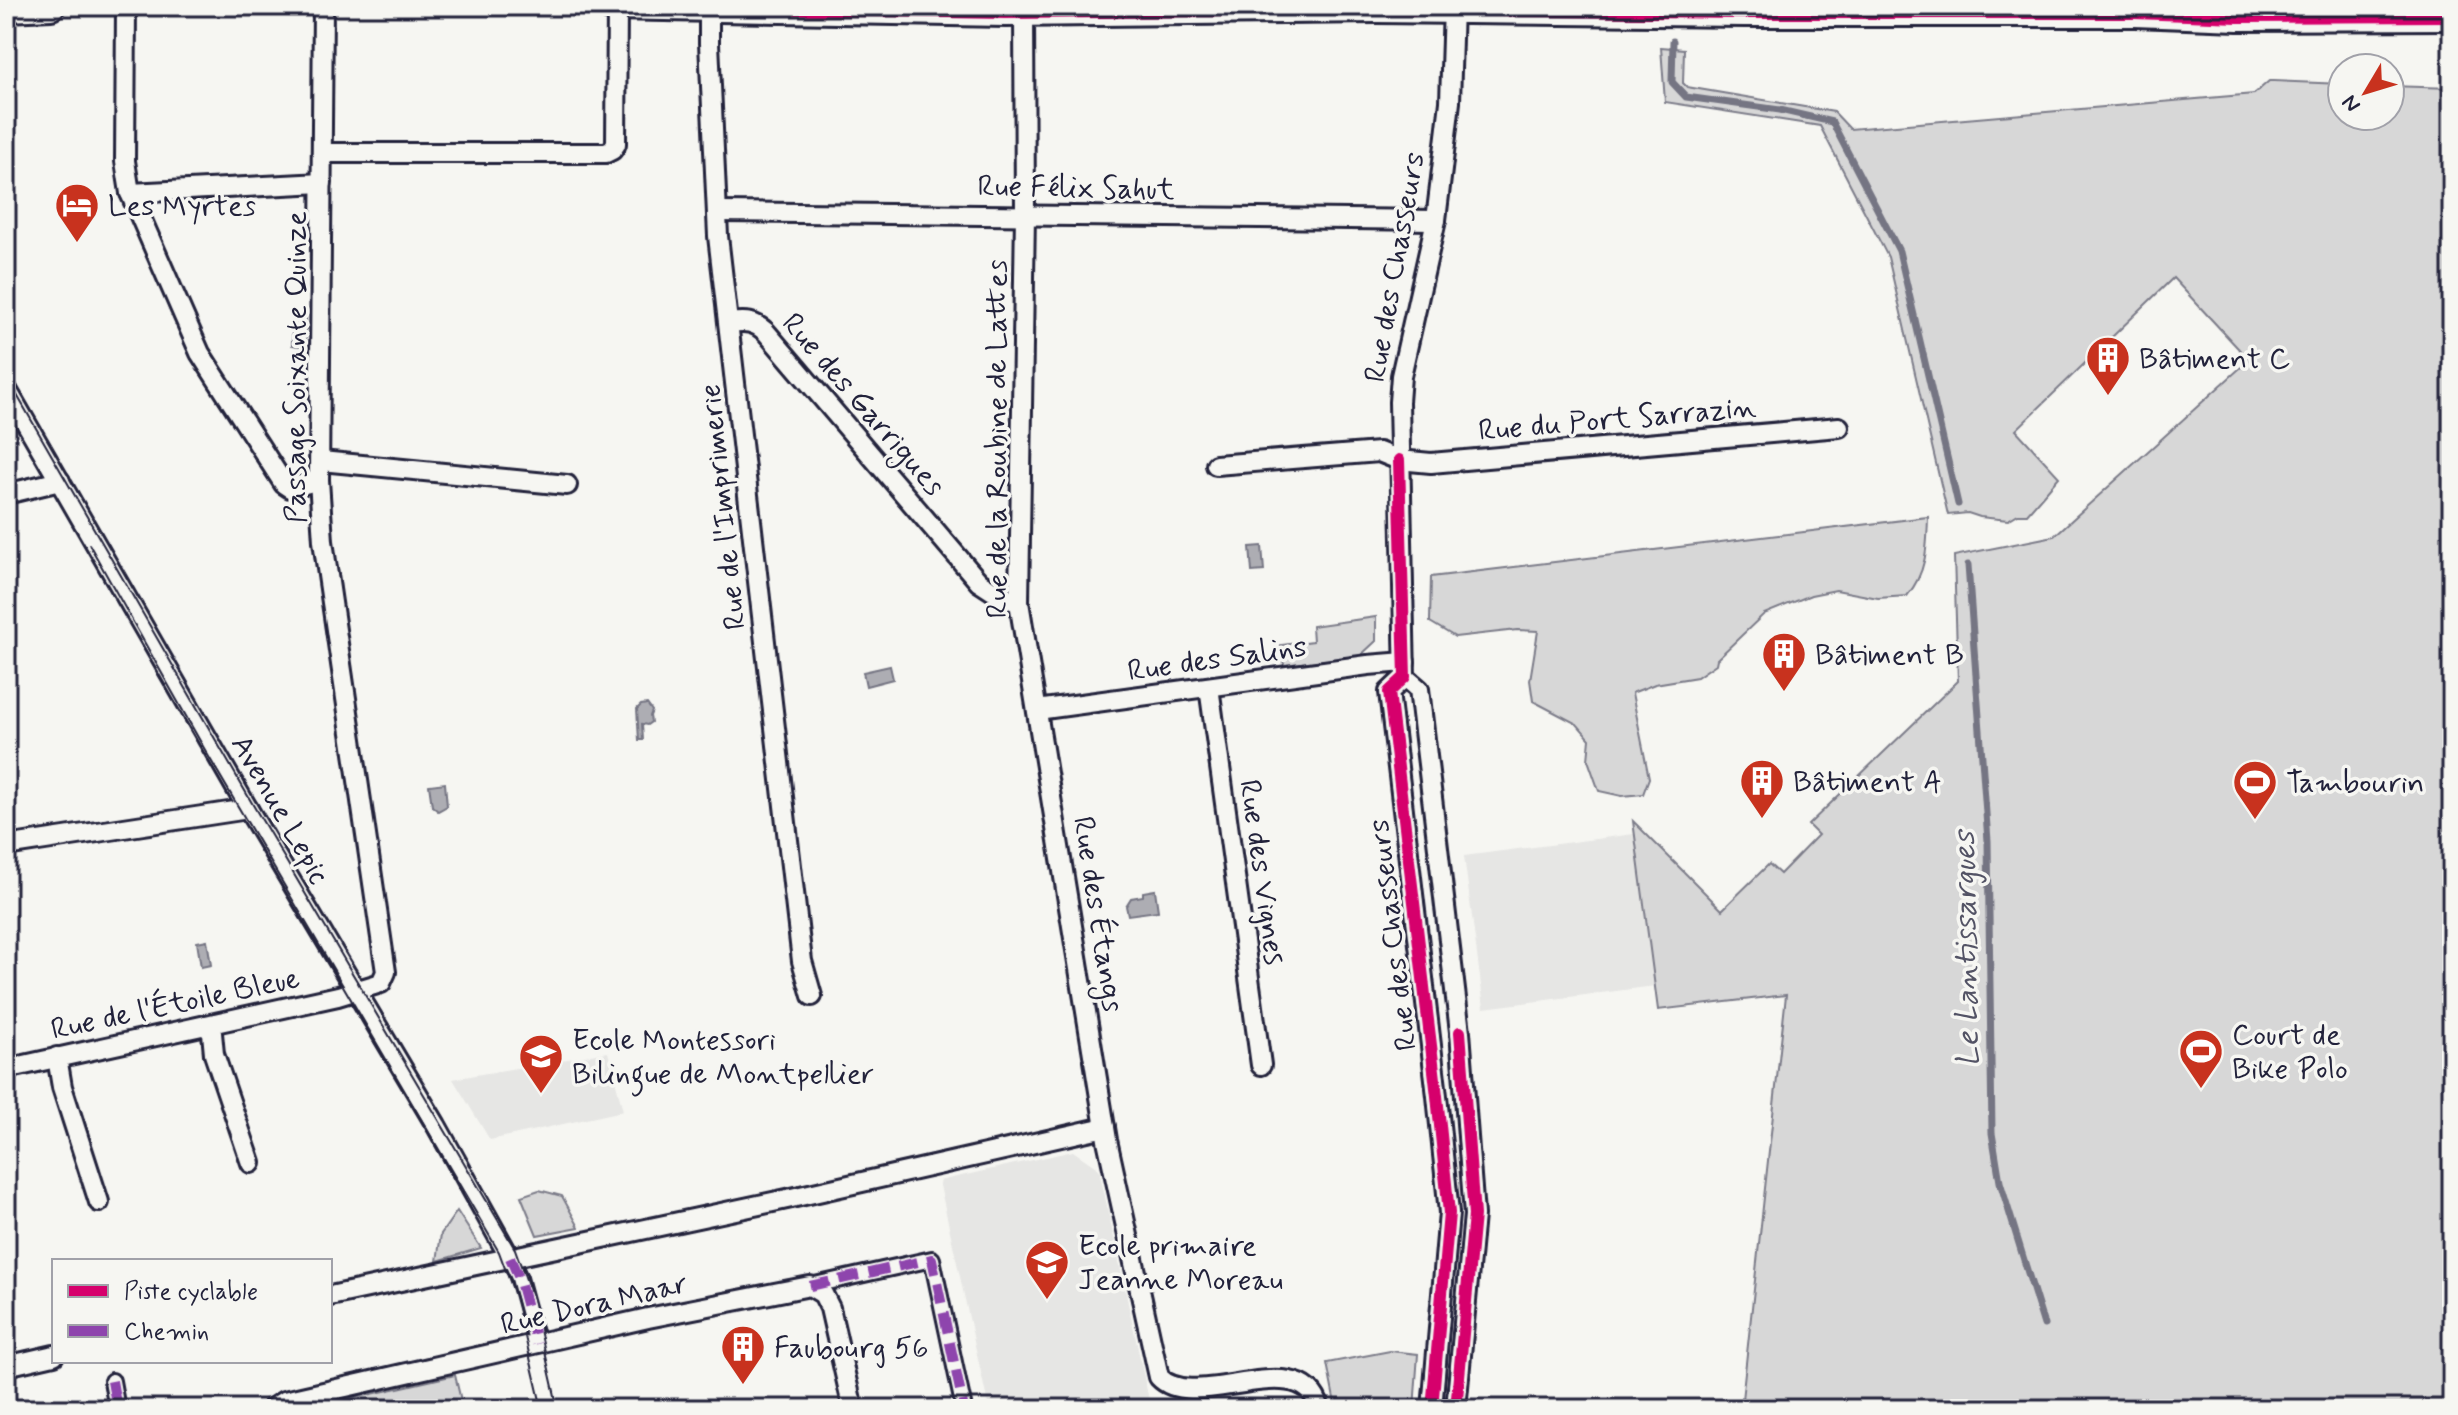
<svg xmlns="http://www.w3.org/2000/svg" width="2458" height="1415" viewBox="0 0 2458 1415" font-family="Mynerve,sans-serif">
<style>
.built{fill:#e6e6e4}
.green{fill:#d7d7d7;stroke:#7c7c89;stroke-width:2}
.water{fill:#adadb3;stroke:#757583;stroke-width:2}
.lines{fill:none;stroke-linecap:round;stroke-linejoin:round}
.stream{stroke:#757583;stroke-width:7}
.pedestrian-casing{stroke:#22223b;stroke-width:20}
.minor-casing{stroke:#22223b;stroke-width:24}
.secondary-casing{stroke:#22223b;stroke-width:32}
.pedestrian{stroke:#f6f6f2;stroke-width:14}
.minor{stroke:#f6f6f2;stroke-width:18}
.secondary{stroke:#f6f6f2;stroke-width:26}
.tram{stroke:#22223b;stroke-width:2}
.quiet{stroke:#8e44ad;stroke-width:10;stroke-dasharray:20 10;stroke-linecap:butt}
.cycleway-casing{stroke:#f6f6f2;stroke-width:17}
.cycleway{stroke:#d6006c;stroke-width:12}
.labels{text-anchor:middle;stroke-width:7;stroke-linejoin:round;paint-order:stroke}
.street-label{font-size:30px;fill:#22223b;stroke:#f6f6f2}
.poi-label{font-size:30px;fill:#22223b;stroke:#f6f6f2;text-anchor:start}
.water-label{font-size:32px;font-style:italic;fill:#535365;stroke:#f6f6f2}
</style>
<rect width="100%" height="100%" fill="#f6f6f2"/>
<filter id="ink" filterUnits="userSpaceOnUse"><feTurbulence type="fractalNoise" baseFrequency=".0125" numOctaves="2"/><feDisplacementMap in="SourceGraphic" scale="16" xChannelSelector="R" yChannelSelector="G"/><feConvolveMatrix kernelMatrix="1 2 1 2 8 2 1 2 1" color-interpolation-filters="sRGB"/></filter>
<g filter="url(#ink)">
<g class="built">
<path d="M1634,834L1655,986L1484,1008L1464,856Z"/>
<path d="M608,1052L623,1111L490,1140L453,1079Z"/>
<path d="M1073,1151L1099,1169L1151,1409H989L939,1181Z"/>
<path d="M1282,1400L1295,1409H1241Z"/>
</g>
<g class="green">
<path d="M1661,47L1684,49L1683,83L1687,87L1834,112L1850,129L2254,94L2269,81H2274L2342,84V116H2390V86L2452,88V1409H1741L1786,995L1658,1010L1633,821L1722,910L1769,864L1780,874L1818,835L1808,825L1958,681L1954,556L2054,536L2249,360L2173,278L2016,430L2059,477L2027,514H2018L2008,520L1980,517L1968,513L1948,515L1888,257L1820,126L1665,102Z"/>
<path d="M1928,517C1927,547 1927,572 1907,596L1878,598L1836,590L1811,595L1764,614L1717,659L1716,664L1697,677L1655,684L1632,693L1649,778L1643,794L1622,796L1599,791L1588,760L1590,739L1577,724L1533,701L1530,680L1538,631L1517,630L1455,637L1430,622L1431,577Z"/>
<path d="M1376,617V641L1360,656L1284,665L1281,645L1313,641L1312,626Z"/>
<path d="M539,1190L562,1196L579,1227L537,1235L521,1196Z"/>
<path d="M457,1211L481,1248L437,1261L441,1234Z"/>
<path d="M1390,1351L1418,1354L1414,1409H1336L1327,1363Z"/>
<path d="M455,1375L463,1409H306Z"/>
</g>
<g class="water">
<path d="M298,318H306V347L292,345V328L298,327Z"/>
<path d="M1262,546L1264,571L1252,572L1250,547Z"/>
<path d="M890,666L893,679L866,686L863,672Z"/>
<path d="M647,704L652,711L650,716L651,722L647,725L642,724L643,740H639L637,709L641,705Z"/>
<path d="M445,783L447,806L438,811L432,806L429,785Z"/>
<path d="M1155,890L1158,911L1128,915L1126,906L1131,898L1143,896V892Z"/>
<path d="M207,940L211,965L201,967L197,942Z"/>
</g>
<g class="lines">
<g class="stream">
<path d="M1673,41L1672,82L1686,97L1780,110L1832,122L1899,251L1958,504"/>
<path d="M1968,565L1988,841L1992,1133L2000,1182L2044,1325"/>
</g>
<g class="pedestrian-casing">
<g id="pedestrian">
<path d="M510,1258L519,1278L537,1344"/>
<path d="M810,1286L932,1259L964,1409"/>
<path d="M112,1381L117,1409"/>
</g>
</g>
<g class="minor-casing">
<g id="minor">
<path d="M126,6L125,161L130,193L200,353L284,484L290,488L319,480"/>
<path d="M709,9V43L718,236L802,961L812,996"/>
<path d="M1024,13L1025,214L1019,602L1107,1140L1159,1377C1194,1415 1302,1343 1320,1409"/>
<path d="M323,153H606L612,150L616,144L617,6"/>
<path d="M130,193L322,183"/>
<path d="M717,212L1436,220"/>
<path d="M730,323C746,321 754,321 766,332L979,582L1002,597L1019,602"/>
<path d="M6,388L248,809L436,1125L510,1258"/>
<path d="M321,461L567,485"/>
<path d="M1216,465L1379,452L1399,460L1431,463L1839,427"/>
<path d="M6,494L60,481"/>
<path d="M1405,677L1419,689L1460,1032L1474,1215L1456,1409"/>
<path d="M1209,687L1261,1065"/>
<path d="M1037,710L1368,665L1405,662"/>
<path d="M6,846L248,809"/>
<path d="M206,1025L212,1033L214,1054L251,1163"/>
<path d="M57,1057L62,1087L99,1202"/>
<path d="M6,1069L338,996L381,983L386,972L323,541L319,480L323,6"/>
<path d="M330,1296L787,1199L1105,1127"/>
<path d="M6,1366L54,1355"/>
<path d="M271,1409L284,1401L648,1318L810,1286L823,1294L830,1308L853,1409"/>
<path d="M1432,1409L1449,1213L1437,1096L1389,692L1405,677L1399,402L1401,376L1436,220L1450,102L1453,6"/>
</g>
</g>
<g class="secondary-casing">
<g id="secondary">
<path d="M610,6L1006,13L1376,9L1744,13H2135L2238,17L2452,16"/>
<path d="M6,8L51,6"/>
</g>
</g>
<use href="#pedestrian" class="pedestrian"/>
<use href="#minor" class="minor"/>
<use href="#secondary" class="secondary"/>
<g class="tram">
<path d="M6,376L256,810L515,1249L533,1299L558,1409"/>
<path d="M89,544L209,757L499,1252L516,1298L542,1409"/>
</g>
<g class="quiet">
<path d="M510,1258L519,1278L537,1344"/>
<path d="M810,1286L932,1259L964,1409"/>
<path d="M112,1381L117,1409"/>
</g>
<g class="cycleway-casing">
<g id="cycleway">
<path d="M610,6L1006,13L1376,9L1744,13H2135L2238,17L2452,16"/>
<path d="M1399,460L1405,677L1389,692L1437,1096L1449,1213L1432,1409"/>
<path d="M1456,1409L1474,1215L1460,1032"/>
</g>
</g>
<use href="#cycleway" class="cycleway"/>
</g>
</g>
<defs>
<g id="hotel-pin" transform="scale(2.3)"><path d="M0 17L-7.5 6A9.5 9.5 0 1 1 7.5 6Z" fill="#c8321e" stroke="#f6f6f2"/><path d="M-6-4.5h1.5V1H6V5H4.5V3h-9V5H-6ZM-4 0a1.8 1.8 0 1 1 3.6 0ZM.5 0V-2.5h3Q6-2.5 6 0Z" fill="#fff"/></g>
<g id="building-pin" transform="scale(2.3)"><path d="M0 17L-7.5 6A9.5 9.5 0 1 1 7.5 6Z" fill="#c8321e" stroke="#f6f6f2"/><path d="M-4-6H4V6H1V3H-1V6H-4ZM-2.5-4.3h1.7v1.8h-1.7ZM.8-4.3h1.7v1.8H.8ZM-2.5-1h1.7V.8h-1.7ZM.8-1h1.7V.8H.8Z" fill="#fff"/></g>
<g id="stadium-pin" transform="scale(2.3)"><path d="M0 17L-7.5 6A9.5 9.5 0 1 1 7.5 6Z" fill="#c8321e" stroke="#f6f6f2"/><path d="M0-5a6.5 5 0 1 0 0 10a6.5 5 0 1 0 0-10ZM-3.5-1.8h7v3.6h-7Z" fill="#fff"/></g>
<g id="school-pin" transform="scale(2.3)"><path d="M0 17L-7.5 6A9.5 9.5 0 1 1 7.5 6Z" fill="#c8321e" stroke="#f6f6f2"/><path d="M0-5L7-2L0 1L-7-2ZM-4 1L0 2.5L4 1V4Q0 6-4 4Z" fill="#fff"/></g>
</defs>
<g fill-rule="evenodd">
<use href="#hotel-pin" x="77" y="205"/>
<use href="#building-pin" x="2108" y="358"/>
<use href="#building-pin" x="1784" y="654"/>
<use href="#building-pin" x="1762" y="781"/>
<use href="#stadium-pin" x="2255" y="782"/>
<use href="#stadium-pin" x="2201" y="1051"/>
<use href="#school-pin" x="541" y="1056"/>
<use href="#school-pin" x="1047" y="1262"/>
<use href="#building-pin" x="743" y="1347"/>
</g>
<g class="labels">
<g class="street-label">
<text transform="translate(1076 187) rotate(1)" y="10">Rue Félix Sahut</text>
<text transform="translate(1394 267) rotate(-80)" y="10">Rue des Chasseurs</text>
<text transform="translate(295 367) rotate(-90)" y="10">Passage Soixante Quinze</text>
<text transform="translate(864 404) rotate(49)" y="10">Rue des Garrigues</text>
<text transform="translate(1617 418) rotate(-5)" y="10">Rue du Port Sarrazin</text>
<text transform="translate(996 439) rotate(-90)" y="10">Rue de la Roubine de Lattes</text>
<text transform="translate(722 507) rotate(-96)" y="10">Rue de l'Imprimerie</text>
<text transform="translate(1217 658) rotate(-8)" y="10">Rue des Salins</text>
<text transform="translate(281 809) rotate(60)" y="10">Avenue Lepic</text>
<text transform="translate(1263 872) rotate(82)" y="10">Rue des Vignes</text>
<text transform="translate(1099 914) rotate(81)" y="10">Rue des Étangs</text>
<text transform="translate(1392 935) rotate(-97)" y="10">Rue des Chasseurs</text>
<text transform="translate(175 1003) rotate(-12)" y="10">Rue de l'Étoile Bleue</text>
<text transform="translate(594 1303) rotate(-13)" y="10">Rue Dora Maar</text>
</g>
<g class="poi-label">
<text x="108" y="215">Les Myrtes</text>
<text x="2139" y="368">Bâtiment C</text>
<text x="1815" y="664">Bâtiment B</text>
<text x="1793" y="791">Bâtiment A</text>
<text x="2286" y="792">Tambourin</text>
<text x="2232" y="1044">Court de<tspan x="2232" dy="34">Bike Polo</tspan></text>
<text x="572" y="1049">Ecole Montessori<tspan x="572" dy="34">Bilingue de Montpellier</tspan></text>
<text x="1078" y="1255">Ecole primaire<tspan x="1078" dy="34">Jeanne Moreau</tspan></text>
<text x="774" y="1357">Faubourg 56</text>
</g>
<g class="water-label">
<text transform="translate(1965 949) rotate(-91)" y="11">Le Lantissargues</text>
</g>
</g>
<rect width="2458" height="1415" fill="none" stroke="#f6f6f2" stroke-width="32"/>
<rect x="16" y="16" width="2426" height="1383" fill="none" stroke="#22223b" stroke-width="3" filter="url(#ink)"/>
<rect x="52" y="1259" width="280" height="104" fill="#f6f6f2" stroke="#a1a1a9" stroke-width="2"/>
<rect x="68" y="1285" width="40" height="12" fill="#d6006c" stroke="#a1a1a9" stroke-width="2"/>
<text x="124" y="1299" font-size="24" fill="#22223b">Piste cyclable</text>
<rect x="68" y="1325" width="40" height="12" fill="#8e44ad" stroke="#a1a1a9" stroke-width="2"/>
<text x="124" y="1339" font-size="24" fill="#22223b">Chemin</text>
<g transform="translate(2366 92) rotate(232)"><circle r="38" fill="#f6f6f2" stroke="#a1a1a9" stroke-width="2"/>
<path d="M0-6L14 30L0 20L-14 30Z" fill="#c8321e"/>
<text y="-12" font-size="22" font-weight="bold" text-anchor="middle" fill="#22223b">N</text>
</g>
</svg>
